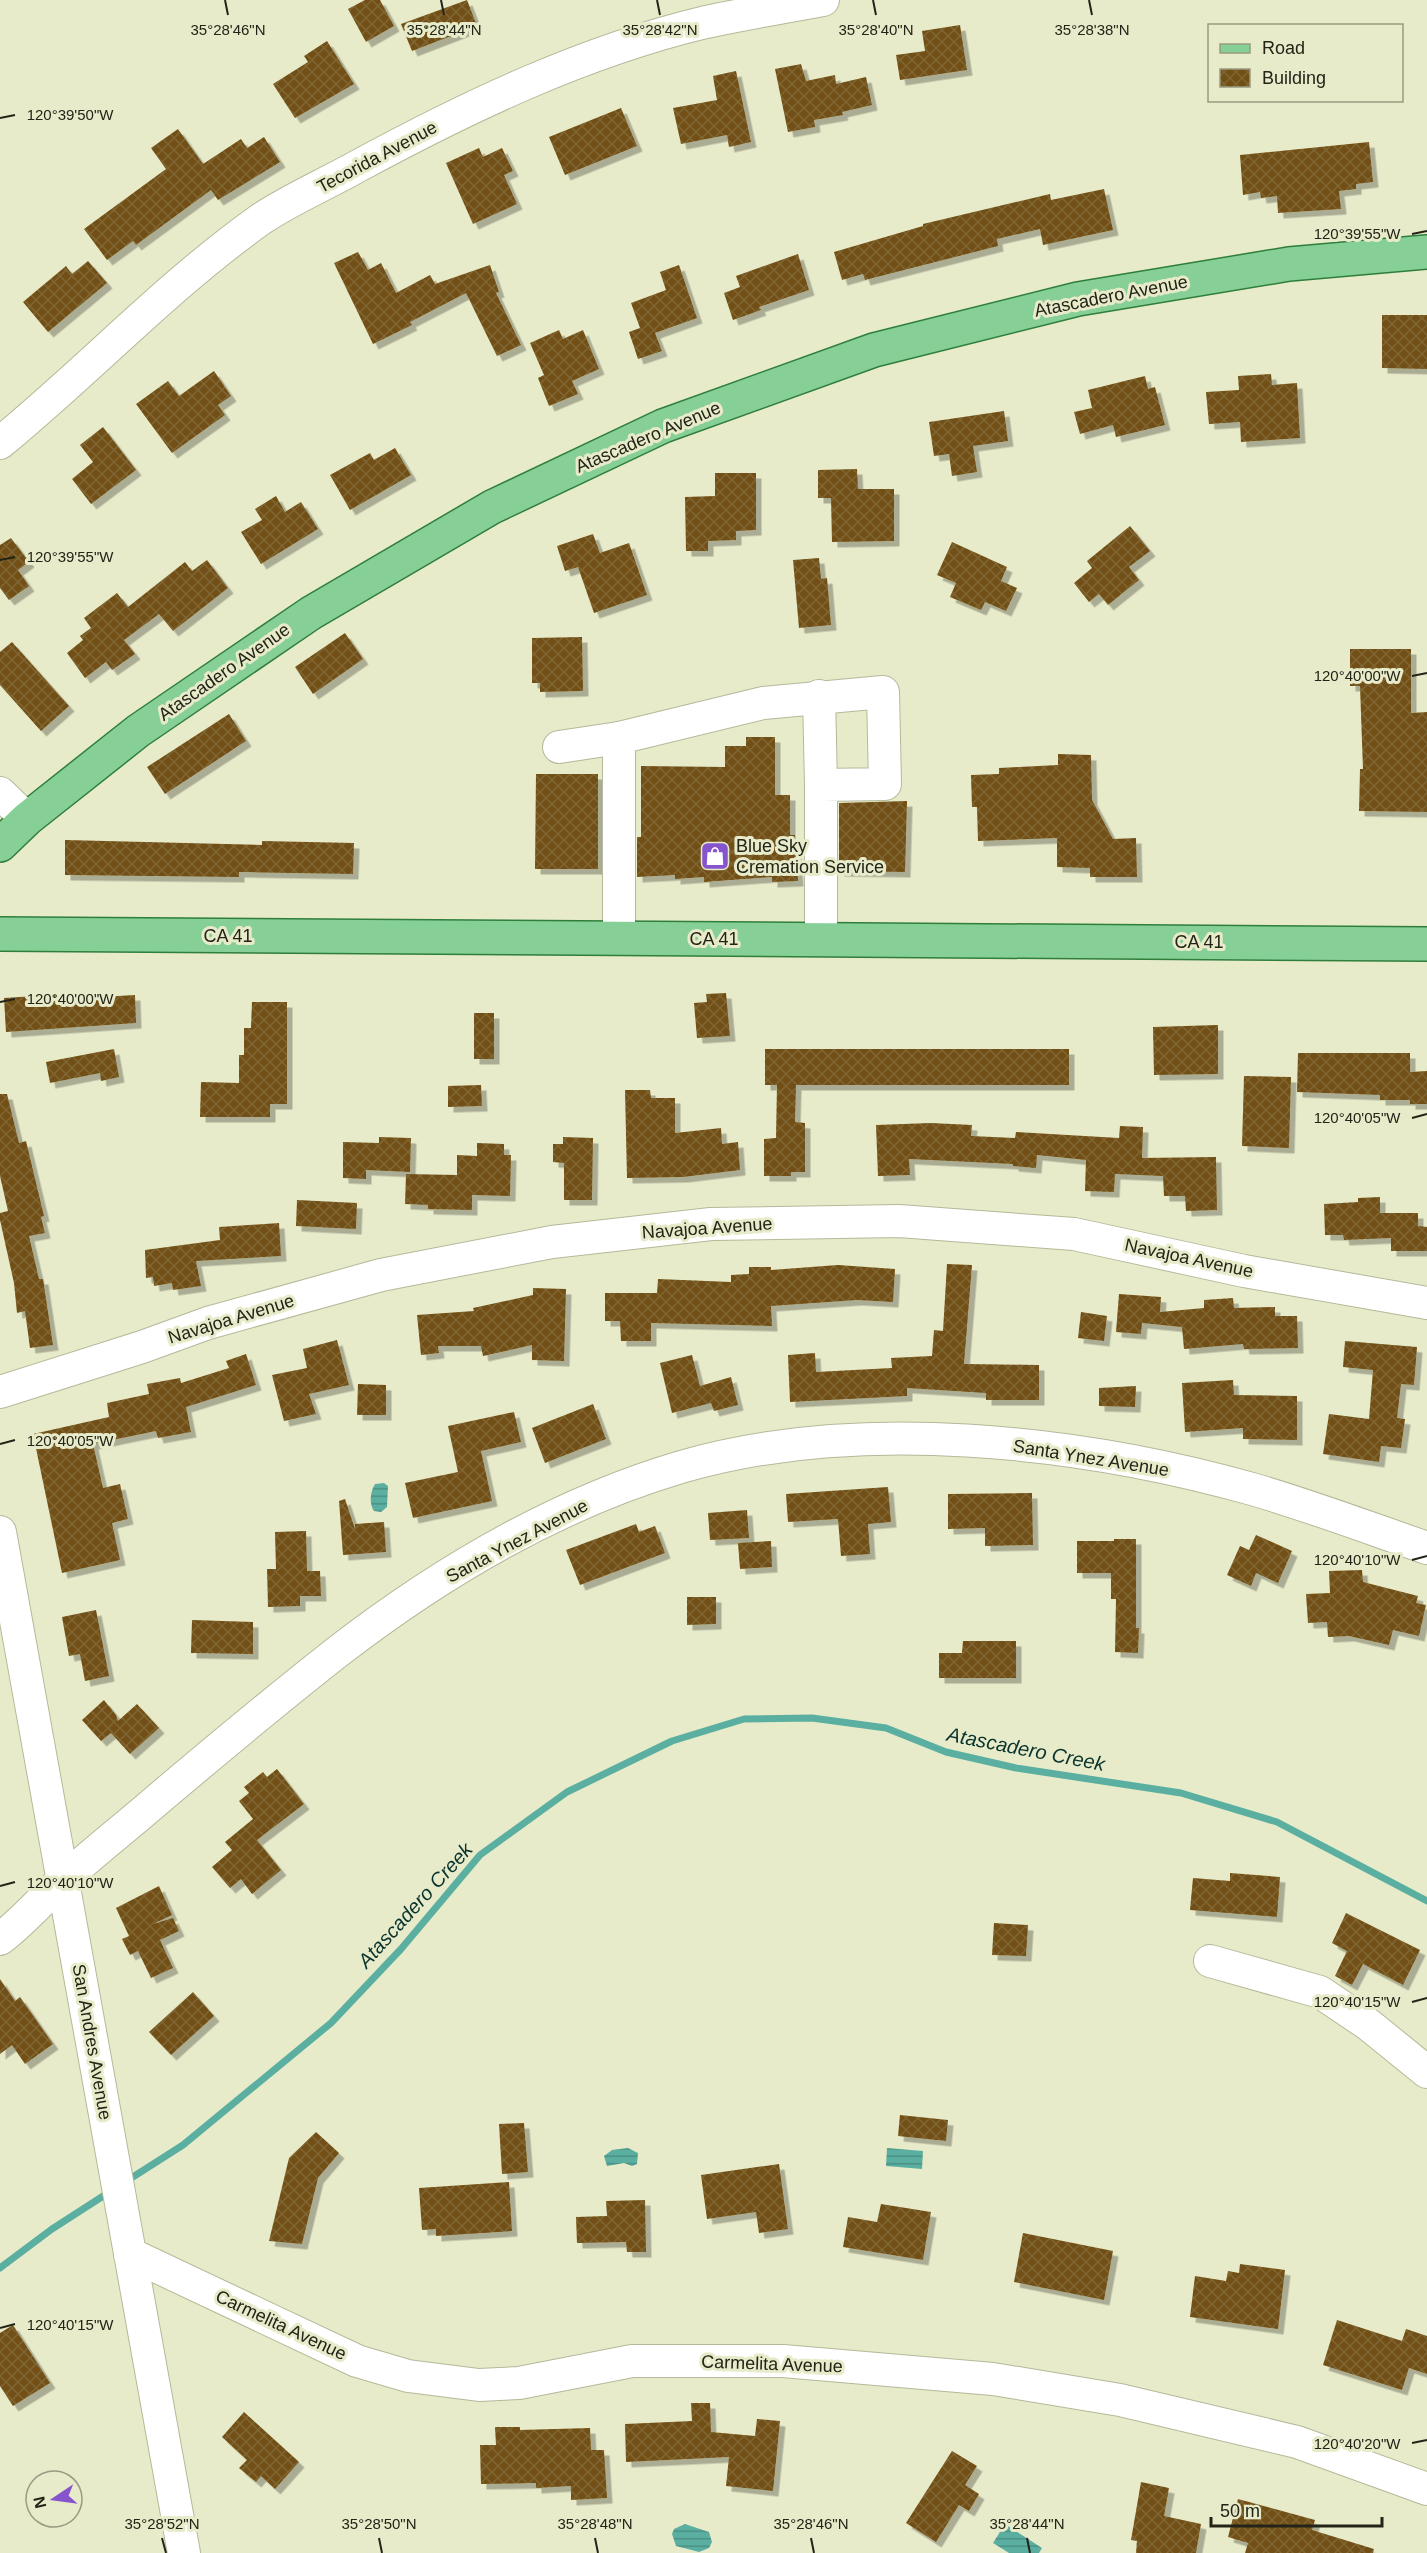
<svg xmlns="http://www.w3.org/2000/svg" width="1427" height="2553" viewBox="0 0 1427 2553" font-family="Arial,sans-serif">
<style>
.water{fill:url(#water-rules)}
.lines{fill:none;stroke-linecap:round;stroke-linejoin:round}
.stream{stroke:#5aafa1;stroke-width:7}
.building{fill:url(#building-cross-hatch);filter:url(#shadow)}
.minor-casing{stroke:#b5b999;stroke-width:34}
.major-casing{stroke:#2f7e3c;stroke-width:36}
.minor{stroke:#fff;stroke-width:32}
.major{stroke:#86cf96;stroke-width:33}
.ticks{fill:none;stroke:#232417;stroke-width:2}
.labels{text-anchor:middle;stroke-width:6;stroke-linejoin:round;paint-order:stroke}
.street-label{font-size:18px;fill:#232417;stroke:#e8ebca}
.poi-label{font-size:18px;fill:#232417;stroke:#e8ebca;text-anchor:start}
.water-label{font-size:20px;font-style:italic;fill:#09332d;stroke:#e8ebca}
.ticks-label{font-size:15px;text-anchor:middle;fill:#232417;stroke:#e8ebca;stroke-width:6;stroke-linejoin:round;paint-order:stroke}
</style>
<defs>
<pattern id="water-rules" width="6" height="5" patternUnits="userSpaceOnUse" patternTransform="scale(1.5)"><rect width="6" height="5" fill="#5aafa1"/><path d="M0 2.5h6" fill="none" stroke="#4a8e82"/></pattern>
<pattern id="building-cross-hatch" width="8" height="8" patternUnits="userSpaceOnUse" patternTransform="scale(1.5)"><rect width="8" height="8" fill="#715013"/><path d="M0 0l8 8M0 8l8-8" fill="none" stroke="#806634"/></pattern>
<filter id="shadow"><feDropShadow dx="5.5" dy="5.5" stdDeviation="0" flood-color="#0004"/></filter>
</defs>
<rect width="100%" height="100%" fill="#e8ebca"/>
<g class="water">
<path d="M384,1483L388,1486L387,1507L381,1512L374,1511C369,1504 370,1492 375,1484Z"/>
<path d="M628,2148L638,2153L637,2164L632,2166L624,2163L607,2166L604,2156L612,2150Z"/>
<path d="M887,2148L923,2151L922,2169L886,2166Z"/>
<path d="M685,2524L709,2532L712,2542L709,2548L699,2552L676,2546L672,2534L674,2529Z"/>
<path d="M1005,2524L1042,2548L1039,2553H1009L993,2543Z"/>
</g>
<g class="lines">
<g class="stream">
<path d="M125,2182L183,2145L331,2023L401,1949L480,1855L567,1792L672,1741L744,1719L812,1718L886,1728L946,1752L1016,1768L1181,1793L1277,1822L1427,1901"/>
<path d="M0,2268L52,2229L111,2191"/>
</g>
</g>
<g class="building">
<path d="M365,0H380L394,26L366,42L348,9Z"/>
<path d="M467,0L477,26L412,51L401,24Z"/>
<path d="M960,25L967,70L900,80L896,55L925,51L922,31Z"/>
<path d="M327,41L354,84L295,118L273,84L308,62L304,56Z"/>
<path d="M801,64L806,81L835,75L836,84L866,77L872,105L842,112L843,115L814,120L815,127L788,132L775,69Z"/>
<path d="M736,71L751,142L729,147L727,135L681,144L673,108L717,100L713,76Z"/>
<path d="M621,108L637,146L565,175L549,137Z"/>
<path d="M178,129L203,164L241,139L247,148L264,137L280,162L218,200L211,190L136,245L133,241L107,260L84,229L166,169L151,148Z"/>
<path d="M1369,142L1373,182L1356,184V189L1339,191L1341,209L1278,213L1277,196L1261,198L1260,192L1243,195L1240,155Z"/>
<path d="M479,148L483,157L502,148L513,171L504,175L517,204L473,224L446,163Z"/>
<path d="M1104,189L1113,230L1043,245L1040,229L997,239L998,246L865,280L863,274L842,280L834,252L923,226V224L1050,194L1051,200Z"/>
<path d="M358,252L368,270L381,263L396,293L430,275L435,284L490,265L499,292L496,293L521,345L497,356L466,293L410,322L412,325L373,344L334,263Z"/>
<path d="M798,254L809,290L759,307L761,310L733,320L724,293L740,287L736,276Z"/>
<path d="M88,261L107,283L48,332L23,302L66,266L72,274Z"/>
<path d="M679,265L697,318L655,333L662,351L638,359L629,332L640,328L631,303L666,290L660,272Z"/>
<path d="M1382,315H1427V369L1382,368Z"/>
<path d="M559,330L563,339L583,330L599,369L572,381L578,394L549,406L538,378L544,375L530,343Z"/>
<path d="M214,371L231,396L218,405L225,415L172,453L136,404L168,381L179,396Z"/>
<path d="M1271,374L1272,385L1297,383L1300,438L1241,442L1240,422L1209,424L1206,392L1239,390L1238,376Z"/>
<path d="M1145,376L1148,389L1155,387L1165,425L1116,437L1113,425L1080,434L1074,412L1092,408L1088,390Z"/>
<path d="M1004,411L1008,441L973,446L977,472L952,476L949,454L934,456L929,422Z"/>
<path d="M103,427L136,470L91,504L72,479L93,462L80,445Z"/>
<path d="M395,448L411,475L350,510L330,475L370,453L374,460Z"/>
<path d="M857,469L858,489H894V541L832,542L831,498H818V470Z"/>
<path d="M715,473H756V530L736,531V540L708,541V551H686L685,497L715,496Z"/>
<path d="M276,496L285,512L301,502L318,529L261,564L241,532L262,520L255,509Z"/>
<path d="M1130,526L1150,551L1129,567L1139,580L1108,605L1099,594L1089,602L1074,583L1092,568L1087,561Z"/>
<path d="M593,534L600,553L629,543L647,595L594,613L578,567L565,571L557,546Z"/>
<path d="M11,538L29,562L18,570L29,586L9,600L0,588V545Z"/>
<path d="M952,542L1007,567L1001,581L1017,588L1006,611L985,602L981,610L950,597L956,583L937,575Z"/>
<path d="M819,558L821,579L827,578L831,625L799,628L793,560Z"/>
<path d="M207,560L228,588L173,631L159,614L124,640L135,654L112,670L106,662L85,678L67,653L83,640L80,636L91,628L84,618L117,593L128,607L185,562L192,571Z"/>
<path d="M345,633L363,659L313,694L295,667Z"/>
<path d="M582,637L583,691L540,692V683H532V638Z"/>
<path d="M12,642L69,706L41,731L0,685V652Z"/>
<path d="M1350,649H1411V713L1427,712V812L1359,811L1360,769H1363L1360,686H1350Z"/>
<path d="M229,714L246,741L165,794L147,767Z"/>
<path d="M746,737H775V795H790V835H795L798,881L772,882V877L704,882V877L675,879V875L637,877V837H641V766L725,767V746H746Z"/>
<path d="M1058,754L1091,755L1092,800L1113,839L1136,838L1137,877H1090V868L1057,867V838L978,841L977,807H972L971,775L999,774V768L1058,765Z"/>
<path d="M536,774H598V869H535Z"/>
<path d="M907,801L905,872L839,871V803Z"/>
<path d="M65,840L262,845V841L354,843L353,874L239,872V877L65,875Z"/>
<path d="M726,993L730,1036L697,1038L694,1003L707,1002L706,994Z"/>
<path d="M66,994V999L135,995L136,1023L6,1032L4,998Z"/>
<path d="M252,1002H287V1104H270V1117H200L201,1082L239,1083V1055H244V1028H251Z"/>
<rect x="474" y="1013" width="20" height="46"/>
<path d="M1218,1025V1074L1154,1075L1153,1027Z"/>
<path d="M114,1049L119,1077L101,1081L100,1073L50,1083L46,1062Z"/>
<path d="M765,1049H1069V1085H796L795,1122L805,1123V1172H791V1176H764V1139L776,1138L777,1085H765Z"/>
<path d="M1298,1053H1410V1072L1427,1071V1104H1410V1100H1380V1095L1297,1092Z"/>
<path d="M1244,1076L1291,1077L1289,1148L1242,1146Z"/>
<path d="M481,1085L482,1106L448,1107V1086Z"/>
<path d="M625,1090H650L651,1098H675V1133L721,1128L722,1144L738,1142L740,1170L683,1177L627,1178Z"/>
<path d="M0,1094H7L19,1143L26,1141L44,1216L41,1217L45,1233L29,1236L39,1279H43L53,1345L30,1348L25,1311L17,1313L14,1283L0,1220V1213L8,1211L0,1176Z"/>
<path d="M931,1123L972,1125L971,1136L1015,1138L1016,1132L1119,1138L1120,1126L1143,1127L1142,1158L1216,1157L1217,1210L1186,1211L1185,1196H1164L1163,1176L1115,1174L1114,1192L1085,1191L1086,1160L1037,1155L1036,1168L1013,1166V1164L909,1159L910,1175L878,1176L876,1125Z"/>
<path d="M379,1137L411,1138L410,1172L366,1170V1179L343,1178V1142L379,1143Z"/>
<path d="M563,1137L593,1138L592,1200H564V1163L553,1162V1144H563Z"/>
<path d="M477,1143L504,1144V1155H511L510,1196L472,1195V1210L428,1209V1205L405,1204L406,1174L457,1175V1155L477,1156Z"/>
<path d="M1380,1197V1213H1418V1226L1427,1227V1251H1391V1238L1344,1240L1343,1235H1325L1324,1204L1358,1202V1198Z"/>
<path d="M297,1200L357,1203L356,1229L296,1226Z"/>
<path d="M279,1223L281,1256L196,1261L201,1286L173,1290L172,1283L154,1286L153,1277L146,1278L145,1250L220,1240L219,1227Z"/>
<path d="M947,1264L972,1265L964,1364L1039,1365V1400H986V1393L907,1388V1396L790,1402L788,1355L815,1353L816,1372L892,1368L891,1358L932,1356L934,1330L943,1331Z"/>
<path d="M838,1265L895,1269L893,1302L857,1300L771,1306L772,1326L651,1323V1341H621L620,1321H605V1293H657L658,1279L731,1282V1275L749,1274V1267H771V1270Z"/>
<path d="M533,1288L566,1289L564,1361L532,1360V1345L483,1356L481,1346H438L439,1353L421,1355L417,1315L474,1311L473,1308L533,1295Z"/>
<path d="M1119,1294L1161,1297L1160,1312L1204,1308V1300L1233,1298L1234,1308L1275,1307V1316H1297L1298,1348L1244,1349L1243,1344L1184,1349L1182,1327L1142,1323L1141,1334L1116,1332Z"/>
<path d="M1081,1312L1107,1316L1104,1341L1078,1338Z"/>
<path d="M337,1340L349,1385L309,1394L316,1414L284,1421L272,1375L307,1368L303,1349Z"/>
<path d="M1345,1341L1417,1347L1414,1385L1401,1384L1397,1418L1405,1419L1401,1448L1381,1446L1379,1462L1323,1454L1329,1414L1369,1419L1373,1370L1343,1367Z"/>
<path d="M246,1354L256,1385L186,1407L191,1432L158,1438L156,1431L93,1444L103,1488L120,1484L128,1519L112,1523L120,1560L62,1573L33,1434L109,1417L107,1403L149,1394L147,1384L180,1378L181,1383L229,1368L226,1361Z"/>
<path d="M692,1355L700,1386L731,1377L738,1405L714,1411L711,1403L672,1413L660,1363Z"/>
<path d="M1233,1380L1234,1395L1297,1396V1440L1243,1439V1428L1185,1432L1182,1383Z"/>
<path d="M358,1384L386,1385V1415H357Z"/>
<path d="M1136,1386L1135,1407L1099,1406V1388Z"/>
<path d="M593,1404L606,1439L545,1463L532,1428Z"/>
<path d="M514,1412L521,1442L481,1451L492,1501L413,1518L405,1483L458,1472L448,1426Z"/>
<path d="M888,1487L891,1522L868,1524L870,1554L841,1556L838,1519L788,1522L786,1494Z"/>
<path d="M1032,1493L1033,1545L985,1546V1528L948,1529V1494Z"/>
<path d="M345,1499L355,1529V1524L384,1522L386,1552L343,1555L339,1501Z"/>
<path d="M747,1510L749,1538L710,1540L708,1513Z"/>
<path d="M636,1524L639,1532L655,1526L665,1553L580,1585L566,1550Z"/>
<path d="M306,1531L307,1571H320L321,1596H300V1606L268,1607L267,1569H276L275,1532Z"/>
<path d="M1256,1535L1292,1551L1278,1583L1256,1573L1251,1586L1227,1575L1240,1546L1249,1550Z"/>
<path d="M1114,1539H1136V1628H1139L1138,1653L1115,1652L1116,1599H1111V1573H1077V1541H1114Z"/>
<path d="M771,1541L772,1567L740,1569L738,1543Z"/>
<path d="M1362,1570L1363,1582L1418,1596L1416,1603L1426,1605L1419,1636L1393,1630L1389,1645L1349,1636L1328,1637L1327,1622L1308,1623L1306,1594L1330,1593L1329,1571Z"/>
<path d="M687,1597H716V1624L687,1625Z"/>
<path d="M96,1610L109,1676L85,1681L80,1654L69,1656L62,1617Z"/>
<path d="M192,1620L253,1622V1654L191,1653Z"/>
<path d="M963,1641H1016V1678H939V1653H962Z"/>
<path d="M104,1700L116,1715L118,1721L137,1704L159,1728L130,1754L111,1733L101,1741L82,1720Z"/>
<path d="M277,1769L304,1804L257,1840L281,1870L252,1894L241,1879L230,1888L212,1867L232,1850L225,1842L253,1819L239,1801L249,1793L244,1787L263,1772L267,1777Z"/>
<path d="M1230,1873L1280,1877L1277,1917L1190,1910L1193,1878L1230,1881Z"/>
<path d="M159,1886L172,1915L153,1924L173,1918L179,1931L160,1940L173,1968L151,1978L138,1951L130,1955L122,1939L129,1936L116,1908Z"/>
<path d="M1346,1913L1420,1950L1403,1985L1363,1964L1352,1985L1335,1976L1347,1951L1332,1943Z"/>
<path d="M994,1923L1028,1925L1026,1956L992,1955Z"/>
<path d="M0,1979L15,2001L20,1997L53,2044L25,2064L12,2045L0,2054Z"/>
<path d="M193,1992L214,2016L171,2055L149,2032Z"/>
<path d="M900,2115L948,2120L946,2141L898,2136Z"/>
<path d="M524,2123L528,2172L502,2174L499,2124Z"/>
<path d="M316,2132L339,2153L318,2178L302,2244L269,2241L289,2158Z"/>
<path d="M779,2164L788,2229L759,2233L756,2212L707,2219L701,2175Z"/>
<path d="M509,2182L512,2231L436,2236V2229L422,2230L419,2188Z"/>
<path d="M645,2200L646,2252H627L626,2242L577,2243L576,2217L607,2216L606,2201Z"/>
<path d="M881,2204L931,2212L923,2260L843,2247L848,2217L877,2222Z"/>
<path d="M1023,2233L1113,2251L1104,2300L1014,2282Z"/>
<path d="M1240,2264L1285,2270L1278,2329L1190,2317L1195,2276L1226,2281L1228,2271L1239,2273Z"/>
<path d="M1337,2320L1402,2341L1406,2329L1427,2336V2374L1409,2368L1402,2390L1323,2365Z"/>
<path d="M13,2325L50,2383L13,2406L0,2386V2333Z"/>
<path d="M691,2403H710L711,2432L755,2436L757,2419L780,2421L773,2491L726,2486L729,2457L626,2462L625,2424L692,2421Z"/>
<path d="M244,2412L299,2462L275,2489L261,2476L256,2482L239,2468L247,2460L222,2437Z"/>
<path d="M495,2427H520V2430L590,2428L591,2450H604L607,2498L571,2500V2486L536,2488V2483L481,2484L480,2445H496Z"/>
<path d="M952,2451L977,2466L965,2485L979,2494L969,2511L959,2505L936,2542L906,2523Z"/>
<path d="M1141,2482L1169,2488L1164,2516L1201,2524L1196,2553H1136L1137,2541L1131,2540Z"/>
<path d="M1238,2499L1315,2520L1312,2530L1374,2549L1373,2553H1245L1248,2543L1228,2537Z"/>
</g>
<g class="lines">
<g class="minor-casing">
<g id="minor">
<path d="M0,443C89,370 167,286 261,219C291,199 326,184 358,166C467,107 584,51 706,22C744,14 784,7 823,0"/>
<path d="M819,696L821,785"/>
<path d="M559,747L619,738"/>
<path d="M0,793L27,819"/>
<path d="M619,938V738L763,703L883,692L885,784L821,785V940"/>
<path d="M0,1392L142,1347L208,1323L381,1275L552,1242L711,1224L899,1221L1074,1234L1244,1271L1427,1303"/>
<path d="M0,1532L184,2553"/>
<path d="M0,1939C24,1921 42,1899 64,1879C94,1852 126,1827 156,1801C215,1751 275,1701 336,1653C438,1574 556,1504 681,1467C856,1416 1078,1440 1252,1489C1311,1506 1369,1528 1427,1548"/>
<path d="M1210,1961L1320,1992L1369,2025L1427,2072"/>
<path d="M130,2254L357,2361L408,2376L479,2385L519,2383L632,2361H783L993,2379L1120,2400L1297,2442L1427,2489"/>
</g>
</g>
<g class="major-casing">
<g id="major">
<path d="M0,845L27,819L138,731L311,613L492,507L663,426L874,350L1078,299L1289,264L1427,252"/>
<path d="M0,934L1427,944"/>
</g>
</g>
<use href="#minor" class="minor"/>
<use href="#major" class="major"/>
</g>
<path class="ticks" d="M225,0L228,15M441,0L444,15M657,0L660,15M873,0L876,15M1089,0L1092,15M0,118L15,115M1412,234L1427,231M0,560L15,557M1412,676L1427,673M0,1002L15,999M1412,1118L1427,1114M0,1444L15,1440M1412,1560L1427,1556M0,1886L15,1882M1412,2002L1427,1998M0,2328L15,2324M1412,2443L1427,2440M162,2538L166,2553M379,2538L382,2553M595,2538L598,2553M811,2538L814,2553M1027,2538L1030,2553"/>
<defs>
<g id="shop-square" transform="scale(1.5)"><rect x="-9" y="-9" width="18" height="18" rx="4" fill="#8655ce" stroke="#e8ebca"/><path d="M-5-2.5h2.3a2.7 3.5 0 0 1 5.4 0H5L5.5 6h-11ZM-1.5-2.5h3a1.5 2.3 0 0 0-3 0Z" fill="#fff"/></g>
</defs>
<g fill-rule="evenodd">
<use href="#shop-square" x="715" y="856"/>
</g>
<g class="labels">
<g class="street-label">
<text transform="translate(377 157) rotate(-28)" y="6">Tecorida Avenue</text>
<text transform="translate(1111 296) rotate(-11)" y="6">Atascadero Avenue</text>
<text transform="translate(648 437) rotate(-23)" y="6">Atascadero Avenue</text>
<text transform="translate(224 672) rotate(-35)" y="6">Atascadero Avenue</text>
<text x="228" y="942">CA 41</text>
<text x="714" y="945">CA 41</text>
<text x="1199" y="948">CA 41</text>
<text transform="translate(707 1228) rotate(-4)" y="6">Navajoa Avenue</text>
<text transform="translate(1189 1258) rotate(12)" y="6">Navajoa Avenue</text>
<text transform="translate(231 1319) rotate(-17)" y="6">Navajoa Avenue</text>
<text transform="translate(1091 1458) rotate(9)" y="6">Santa Ynez Avenue</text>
<text transform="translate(517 1541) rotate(-28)" y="6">Santa Ynez Avenue</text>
<text transform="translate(92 2042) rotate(80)" y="6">San Andres Avenue</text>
<text transform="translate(281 2325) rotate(25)" y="6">Carmelita Avenue</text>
<text transform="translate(772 2364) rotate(2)" y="6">Carmelita Avenue</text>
</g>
<g class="poi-label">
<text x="736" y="852">Blue Sky<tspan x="736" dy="21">Cremation Service</tspan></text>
</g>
<g class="water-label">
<text transform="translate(1026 1749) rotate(11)" y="7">Atascadero Creek</text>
<text transform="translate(415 1905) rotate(-48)" y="7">Atascadero Creek</text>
</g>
</g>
<g class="ticks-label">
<text x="228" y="35">35°28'46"N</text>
<text x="444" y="35">35°28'44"N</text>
<text x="660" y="35">35°28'42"N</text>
<text x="876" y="35">35°28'40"N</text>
<text x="1092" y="35">35°28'38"N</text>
<text x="70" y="120">120°39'50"W</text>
<text x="1357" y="239">120°39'55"W</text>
<text x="70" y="562">120°39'55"W</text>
<text x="1357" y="681">120°40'00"W</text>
<text x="70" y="1004">120°40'00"W</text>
<text x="1357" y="1123">120°40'05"W</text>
<text x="70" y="1446">120°40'05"W</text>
<text x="1357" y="1565">120°40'10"W</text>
<text x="70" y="1888">120°40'10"W</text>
<text x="1357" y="2007">120°40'15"W</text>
<text x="70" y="2330">120°40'15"W</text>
<text x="1357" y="2449">120°40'20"W</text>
<text x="162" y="2529">35°28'52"N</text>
<text x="379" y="2529">35°28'50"N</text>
<text x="595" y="2529">35°28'48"N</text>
<text x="811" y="2529">35°28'46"N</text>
<text x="1027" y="2529">35°28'44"N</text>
</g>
<rect x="1208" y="24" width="195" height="78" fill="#e8ebca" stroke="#999b82" stroke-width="1.5"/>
<rect x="1220" y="44" width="30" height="9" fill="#86cf96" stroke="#999b82" stroke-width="1.5"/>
<text x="1262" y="54" font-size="18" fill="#232417">Road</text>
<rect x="1220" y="69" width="30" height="18" fill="url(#building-cross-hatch)" stroke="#999b82" stroke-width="1.5"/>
<text x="1262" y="84" font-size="18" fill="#232417">Building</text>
<g transform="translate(54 2499) rotate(257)"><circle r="28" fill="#e8ebca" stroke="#999b82" stroke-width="1.5"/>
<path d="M0-4.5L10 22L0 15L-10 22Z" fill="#8655ce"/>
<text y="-9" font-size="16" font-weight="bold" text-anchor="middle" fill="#232417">N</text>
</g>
<path d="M1211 2517v9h171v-9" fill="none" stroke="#232417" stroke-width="3"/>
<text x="1220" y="2517" font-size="18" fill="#232417" stroke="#e8ebca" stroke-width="4.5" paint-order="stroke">50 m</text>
</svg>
